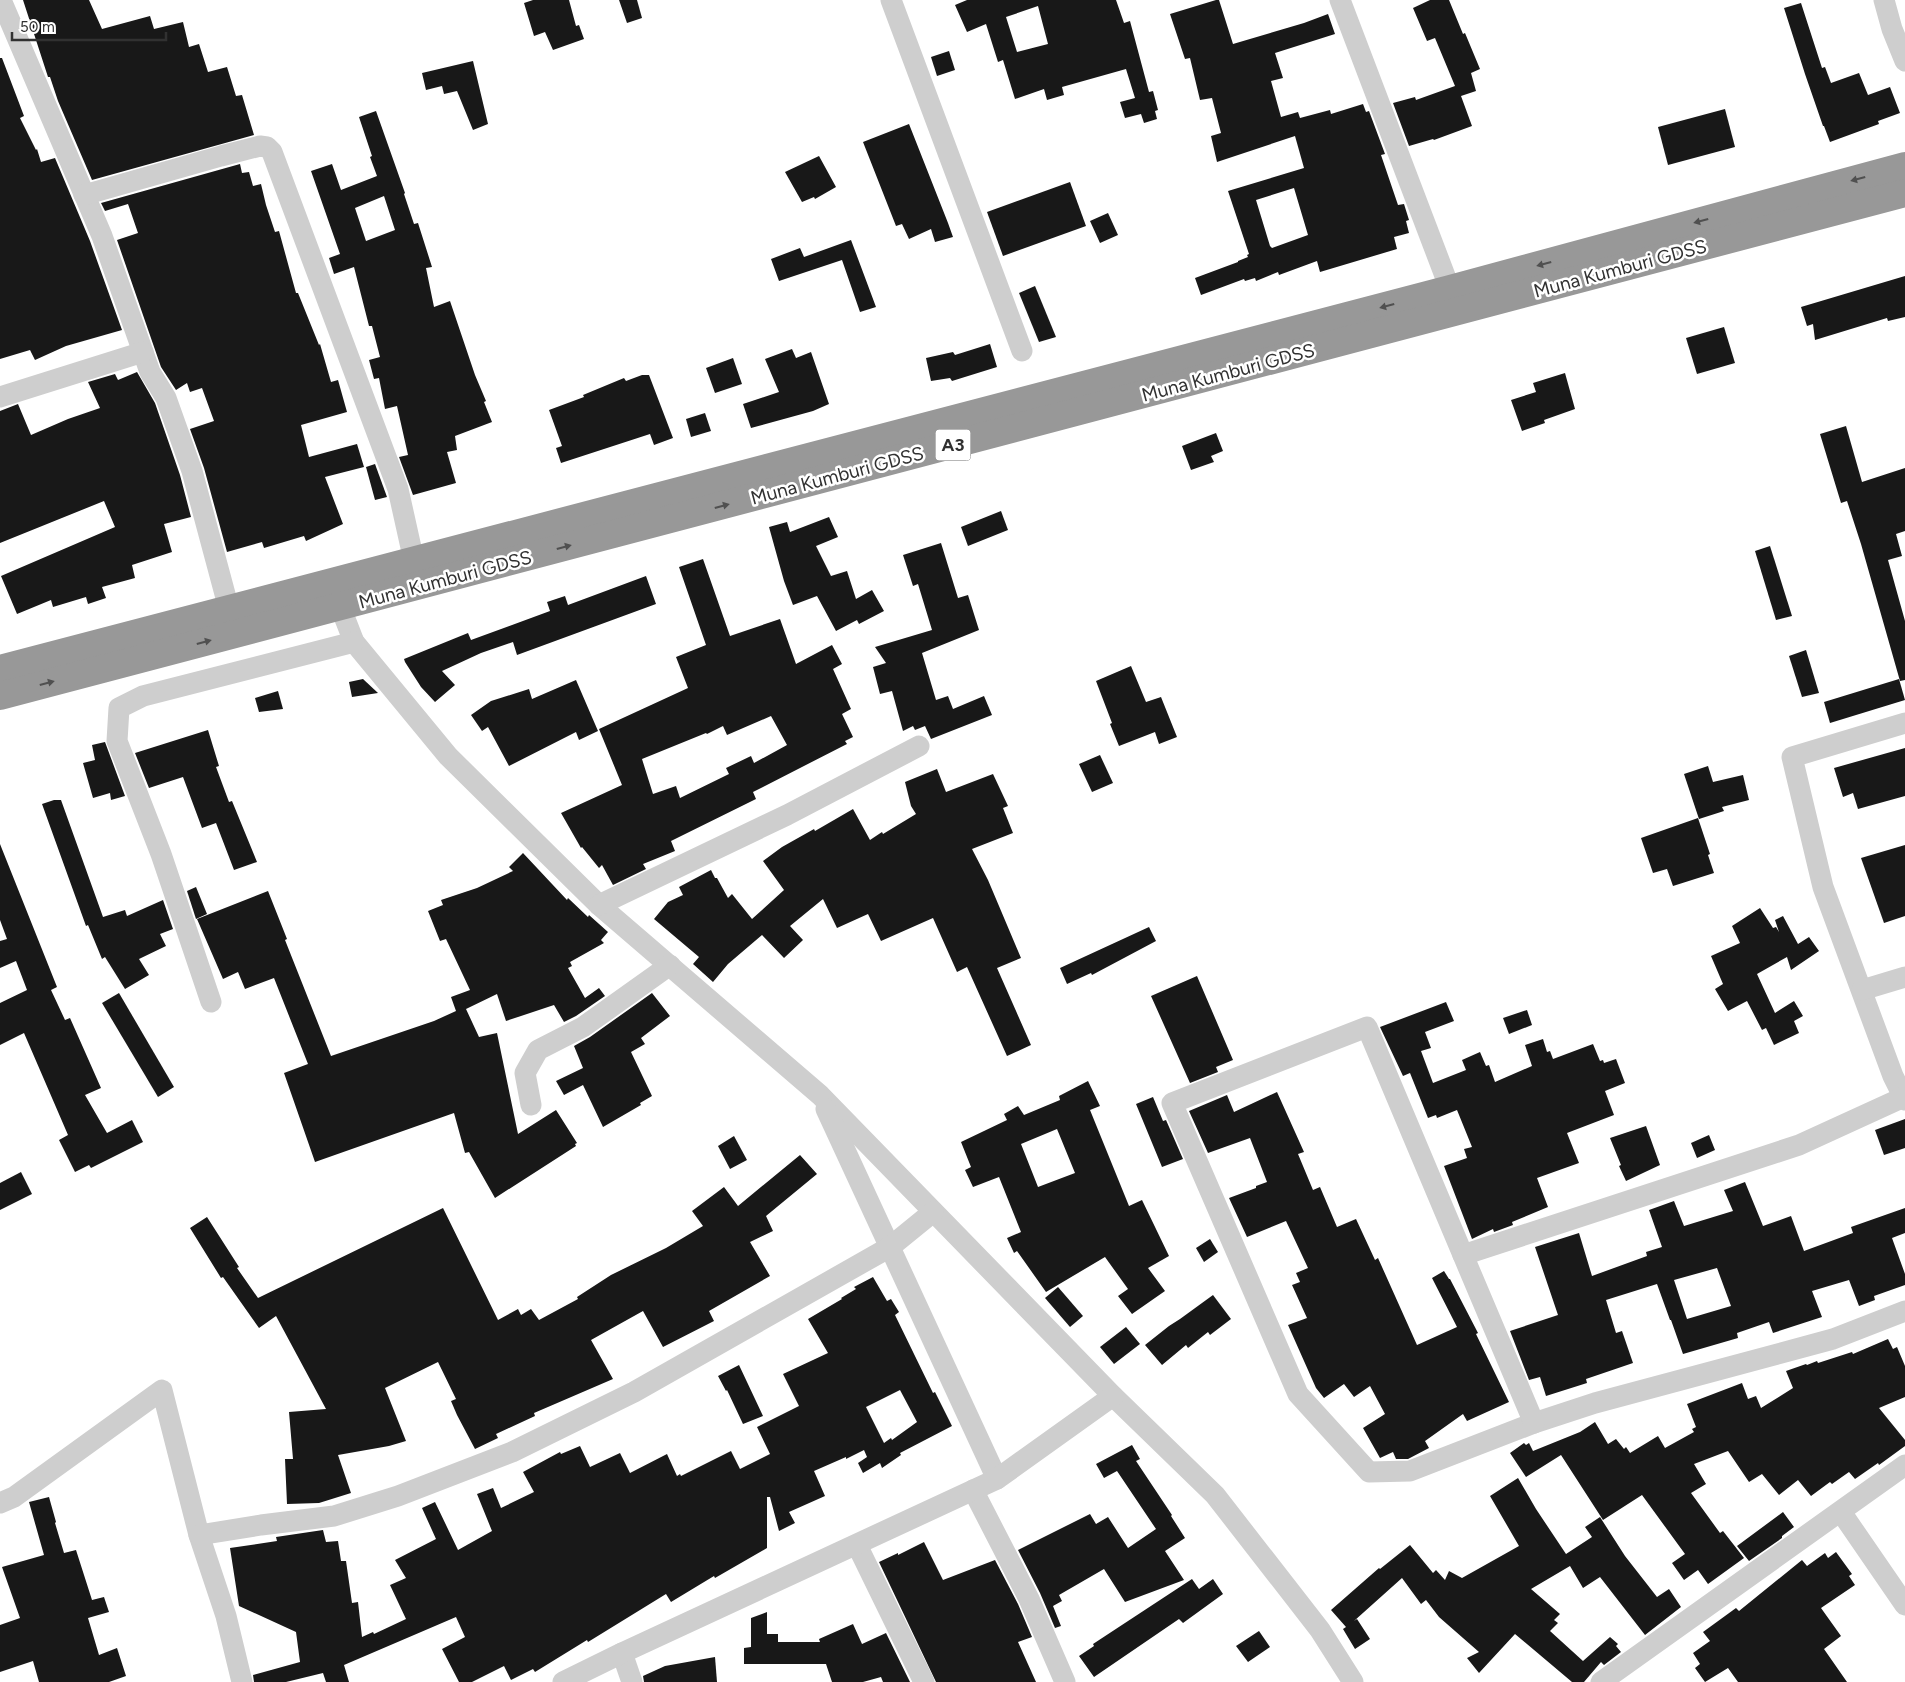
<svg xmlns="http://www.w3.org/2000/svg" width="1905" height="1682" viewBox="0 0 1905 1682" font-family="Figtree,sans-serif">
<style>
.building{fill:#181818;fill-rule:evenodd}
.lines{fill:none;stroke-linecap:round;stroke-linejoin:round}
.street{stroke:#cecece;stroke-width:21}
.highway{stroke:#989898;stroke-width:28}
.oneway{fill:#505050}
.labels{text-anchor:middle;stroke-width:5;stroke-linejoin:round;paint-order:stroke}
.shield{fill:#fff;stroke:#6f6f6f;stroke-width:1}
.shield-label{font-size:18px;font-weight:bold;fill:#313131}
.street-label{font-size:19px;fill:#313131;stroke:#fff}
</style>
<rect width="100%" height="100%" fill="#fff"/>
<g class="building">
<path d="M23,0H89L102,29L150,16L154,29L183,22L189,47L199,44L208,72L227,67L236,96L242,95L254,135L92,180L58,101L50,77H48Z"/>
<path d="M533,0H569L576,26L579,25L584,39L553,50L545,32L534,36L524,3Z"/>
<path d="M619,0H637L642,18L627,23Z"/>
<path d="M967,0H1116L1124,23L1130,21L1149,92L1153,91L1158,110L1155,111L1157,119L1144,123L1141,114L1125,118L1120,102L1135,98L1126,69L1062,87L1064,95L1047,100L1044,89L1015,99L1003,60L998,62L986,24L967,32L955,5ZM1038,6L1048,44L1017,52L1006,17Z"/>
<path d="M1216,0H1219L1233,44L1304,23L1328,14L1335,34L1275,53L1283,78L1271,81L1281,117L1298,112L1300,118L1330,110L1331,114L1363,104L1366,112L1369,111L1385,154L1381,155L1398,205L1404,204L1409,220L1406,221L1409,233L1394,237L1397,249L1320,272L1317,261L1279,275L1278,272L1256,281L1255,278L1245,281L1244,279L1201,295L1195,278L1238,262V261L1248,257L1247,255L1249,254L1228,191L1304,168L1295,136L1217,162L1211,136L1221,133L1212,98L1200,100L1190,58L1185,59L1170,14ZM1294,188L1308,235L1272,248L1270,246L1256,200Z"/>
<path d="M1430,0H1449L1463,34L1465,33L1480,69L1471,73L1476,91L1461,96L1472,126L1434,140L1433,139L1409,146L1393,103L1415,97L1416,100L1455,86L1435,38L1427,41L1413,8Z"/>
<path d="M1801,3L1822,68L1825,67L1831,83L1859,73L1868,95L1890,87L1900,113L1878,121L1879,124L1830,142L1824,126H1823L1805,74L1784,8Z"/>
<path d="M949,51L955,70L937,76L931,57Z"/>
<path d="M0,58H2L24,116L20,118L36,150L37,149L41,162L55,158L90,241L122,330L66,346L35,360L30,350L0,359Z"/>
<path d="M473,61L488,124L473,130L457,91L444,94L442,86L426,90L422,73Z"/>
<path d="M1725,109L1735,147L1668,165L1658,127Z"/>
<path d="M376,111L405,193L404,194L414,224L418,223L432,267L426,268L434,307L450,301L475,375L486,401L484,402L492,422L455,436L457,450L447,452L456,483L413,495L399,457L408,455L397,406L385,409L379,378L374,379L369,360L380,357L372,326H369L354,267L334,274L329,258L340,254L311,171L332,164L341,190L377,176L370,157L372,156L359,117ZM384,196L395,230L366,241L355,208Z"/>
<path d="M909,124L948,223L953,237L935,242L931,229L909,239L902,224L896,226L863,142Z"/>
<path d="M819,156L836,187L815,199L814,197L802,202L785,172Z"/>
<path d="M240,164L242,173L249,172L253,186L261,184L266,205L275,232L279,231L296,293H298L319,345L320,344L331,382L338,380L347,412L301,425L309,457L357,444L364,467L325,477L343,524L306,541L304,536L264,548L262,542L227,552L204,468L190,429L214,421L202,388L190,392L187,383L176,390L161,367L117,240L138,233L128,204L105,211L101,203Z"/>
<path d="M1070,182L1086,226L1003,256L987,212Z"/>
<path d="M1108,213L1118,235L1100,243L1090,221Z"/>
<path d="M851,240L876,307L860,312L842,260L779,281L771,259L800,248L804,257Z"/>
<path d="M1905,276V317L1888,321L1887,318L1815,340L1813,324L1807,326L1801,307Z"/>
<path d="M1035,286L1056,337L1039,342L1019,293Z"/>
<path d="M1724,327L1735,363L1697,374L1686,338Z"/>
<path d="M990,344L997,367L952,381L950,378L931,381L926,358L953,352L955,355Z"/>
<path d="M792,349L796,358L811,352L829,404L813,411L751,428L743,404L779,392L765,359Z"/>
<path d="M733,358L742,384L715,393L706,368Z"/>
<path d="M137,372L155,403L180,475L191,517L164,524L172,552L132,565L135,578L102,587L106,598L88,604L86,597L53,607L51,600L17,614L1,576L115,527L104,501L0,543V411L18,404L31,435L68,419L100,408L88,382L115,374L118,380Z"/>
<path d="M1565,373L1575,409L1544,420L1545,423L1522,431L1511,400L1536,392L1533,383Z"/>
<path d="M642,375H649L673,438L654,445L650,434L561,463L556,448L562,446L549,410L584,397L583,395L624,378L626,381Z"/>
<path d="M705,413L711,431L691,437L686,419Z"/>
<path d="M1846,426L1862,482L1905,468V531L1896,534L1902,556L1888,560L1905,621V680L1900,681L1861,544L1847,501L1841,503L1820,434Z"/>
<path d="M1216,433L1223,451L1211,456L1214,462L1191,470L1182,446Z"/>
<path d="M375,464L387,497L375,500L366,467Z"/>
<path d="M1001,511L1008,530L968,546L961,527Z"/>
<path d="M829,517L838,537L816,546L831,576L847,571L856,599L872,590L884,611L859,624L857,620L836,631L817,596L793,605L784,581L769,527L787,522L790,532Z"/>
<path d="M941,543L958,598L968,595L979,630L922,653L936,700L948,696L953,709L984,696L992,715L931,739L925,726L915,730L913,726L903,731L892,691L880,694L873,667L886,663L875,647L932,630L918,584L913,586L903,555Z"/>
<path d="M1770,546L1792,616L1776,620L1755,551Z"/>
<path d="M703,559L730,636L780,619L796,664L832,645L842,664L833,669L851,709L842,714L853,737L845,741L847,744L753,792L756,799L671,841L675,851L643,864L646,869L613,885L602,865L599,868L582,847L581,848L561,813L622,785L599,729L688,688L676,657L706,645L679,567ZM771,716L787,745L754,763L751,756L726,768L729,774L680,798L676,786L653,794L642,759L706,733L707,734L723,726L727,735Z"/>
<path d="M646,576L656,604L517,655L513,642L481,653L442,671L455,685L435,702L421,687L405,662L404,659L468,633L471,640L550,611L547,602L565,596L568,605Z"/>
<path d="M1806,650L1819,693L1802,697L1789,656Z"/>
<path d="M1131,666L1146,702L1161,697L1177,737L1159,744L1155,732L1119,746L1110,724L1112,723L1096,681Z"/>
<path d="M363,679L378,693L352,697L349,682Z"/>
<path d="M1899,679L1905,700L1830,723L1824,702Z"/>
<path d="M576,680L598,731L579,740L576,732L509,766L488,727L482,731L471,715L491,701L529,689L532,699Z"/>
<path d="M278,691L283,709L259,712L255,698Z"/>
<path d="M208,730L219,766L216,767L229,802L232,801L257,862L234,870L216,823L202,828L183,777L149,788L135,753Z"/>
<path d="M105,742L125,796L111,800L110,793L93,798L83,763L95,760L92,745Z"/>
<path d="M1905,748V796L1858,809L1853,793L1843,797L1834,768Z"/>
<path d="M1100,755L1113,783L1092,792L1079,764Z"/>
<path d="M1708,766L1713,782L1743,775L1749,800L1722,807L1724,811L1699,819L1684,774Z"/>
<path d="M937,769L946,792L993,774L1008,806L1003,808L1013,833L972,849L988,880L1021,958L997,968L1031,1045L1007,1056L967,967L957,972L933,918L881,941L868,914L837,928L823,899L790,926L803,940L784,958L762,935L728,964L713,982L693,964L699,957L654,919L668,902L683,895L679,887L711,870L715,878H717L728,898L732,894L752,919L784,890L763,861L782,847L814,829L815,831L853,809L870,840L882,832L883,834L916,814L911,806L905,782Z"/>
<path d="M54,800H61L103,917L125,910L127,916L163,900L173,929L160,934L166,946L139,959L149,975L125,989L105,957L102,959L88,925L86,926L42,804Z"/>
<path d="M1698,818L1710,854L1708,855L1714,873L1673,886L1667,869L1653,873L1641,838Z"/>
<path d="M0,844L57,987L51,990L65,1020L70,1018L101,1088L85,1095L107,1133L132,1120L143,1142L91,1168L89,1165L75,1172L59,1140L68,1135L24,1033L0,1045V1003L27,990L16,961L0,968V941L7,939L0,920Z"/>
<path d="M1905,845V916L1884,923L1861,858Z"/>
<path d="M523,853L567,900L568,898L588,917L589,915L608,932L601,940L604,943L570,962L572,966L568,968L585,998L599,988L605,996L576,1016L564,1022L554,1005L506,1021L497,994L466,1009L479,1037L497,1033L518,1134L556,1110L577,1143L575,1144L576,1146L495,1198L469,1152L465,1153L454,1113L315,1162L284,1073L308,1064L274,978L245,989L238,972L223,979L197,919L268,891L287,939L285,940L331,1056L434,1021L456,1011L451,997L470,990L446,939L440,941L428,911L443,905L441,900L477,888L513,871L509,867Z"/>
<path d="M196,887L207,914L196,919L187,891Z"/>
<path d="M1760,908L1773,928L1776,927L1779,932L1775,920L1783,916L1798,944L1809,937L1819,951L1791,970L1787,957L1757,974L1775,1013L1794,1001L1803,1016L1794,1021L1799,1033L1774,1045L1766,1028L1762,1030L1747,1001L1728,1011L1715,989L1723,984L1711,956L1740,943L1732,926Z"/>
<path d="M1149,927L1156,941L1092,975L1091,973L1067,984L1060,968Z"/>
<path d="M1197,976L1233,1060L1216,1067L1218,1072L1190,1083L1151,996Z"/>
<path d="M119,993L174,1087L158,1097L102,1003Z"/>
<path d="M652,993L670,1016L641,1038L645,1044L631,1052L652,1096L640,1103L641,1105L603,1127L583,1085L564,1095L556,1081L583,1068L574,1046L590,1037Z"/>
<path d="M1446,1002L1454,1021L1425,1032L1431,1048L1421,1051L1433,1083L1466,1070L1462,1060L1480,1052L1486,1066L1489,1065L1495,1082L1532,1066L1525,1045L1543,1039L1547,1052L1550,1051L1553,1059L1593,1044L1600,1061L1603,1060L1604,1063L1616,1059L1625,1083L1605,1091L1614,1115L1567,1133L1579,1163L1537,1178L1548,1207L1512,1222L1513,1225L1494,1232L1493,1229L1472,1239L1444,1166L1467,1158L1464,1149L1472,1147L1457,1110L1437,1118L1436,1115L1428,1118L1410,1073L1403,1076L1380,1027Z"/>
<path d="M1527,1010L1532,1025L1509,1034L1503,1018Z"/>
<path d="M1088,1081L1100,1106L1090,1110L1129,1206L1142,1200L1169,1256L1148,1268L1165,1291L1132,1314L1118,1296L1128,1289L1105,1257L1046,1292L1017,1251L1014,1253L1007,1238L1021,1232L999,1177L973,1187L965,1170L971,1167L961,1142L1007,1120L1004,1114L1018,1106L1024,1115L1060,1100L1059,1096ZM1057,1129L1075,1173L1038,1187L1021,1144Z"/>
<path d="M1277,1092L1304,1152L1298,1154L1313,1190L1320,1187L1337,1227L1356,1219L1375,1260L1378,1258L1417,1345L1457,1327L1432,1278L1444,1271L1449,1279H1450L1478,1333L1476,1334L1509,1402L1467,1421L1463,1414L1425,1441L1429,1448L1408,1459H1396L1393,1452L1380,1458L1363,1428L1385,1414L1370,1386L1354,1397L1344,1384L1324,1398L1316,1388L1288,1325L1307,1318L1292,1285L1300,1282L1296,1273L1308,1268L1286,1221L1247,1237L1229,1198L1256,1188V1186L1267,1182L1250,1138L1208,1153L1189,1111L1227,1095L1234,1112Z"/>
<path d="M1153,1097L1163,1121L1166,1120L1183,1159L1162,1167L1136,1104Z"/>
<path d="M1905,1119V1148L1884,1155L1875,1130Z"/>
<path d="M1646,1126L1660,1165L1626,1181L1619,1166L1621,1165L1610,1138Z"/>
<path d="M1709,1135L1715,1150L1697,1158L1691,1143Z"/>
<path d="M734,1136L747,1160L730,1169L718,1146Z"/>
<path d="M800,1155L817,1174L766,1216L773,1231L750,1242L770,1276L709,1311L714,1321L663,1347L643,1311L591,1340L613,1379L534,1413L535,1416L496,1434L498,1438L475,1449L457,1415L451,1401L456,1399L438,1362L385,1388L406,1441L389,1446L338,1455L351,1493L319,1503L287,1504L285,1459H293L289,1412L326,1409L276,1316L259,1328L223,1277L221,1278L190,1228L207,1217L239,1267L237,1268L258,1298L443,1208L498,1320L518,1309L521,1315L531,1309L539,1320L578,1299L577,1297L611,1275L666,1248L703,1226L692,1211L724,1187L738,1206Z"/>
<path d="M21,1172L32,1194L0,1210V1183Z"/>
<path d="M1745,1182L1763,1226L1791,1216L1804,1251L1853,1233L1851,1227L1905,1208V1233L1892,1238L1905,1274V1285L1874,1296L1875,1300L1859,1306L1849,1280L1812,1291L1822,1317L1773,1333L1769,1322L1737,1333L1738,1338L1683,1354L1671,1320H1670L1657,1284L1606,1300L1616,1333L1622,1331L1633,1363L1586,1379L1587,1383L1546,1396L1540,1377L1529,1380L1510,1331L1558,1315L1535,1247L1579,1233L1592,1276L1647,1256L1646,1252L1662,1247L1649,1210L1674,1201L1684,1226L1733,1211L1724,1190ZM1717,1268L1731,1306L1687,1319L1674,1280Z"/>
<path d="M1210,1239L1218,1252L1204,1262L1196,1248Z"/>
<path d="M873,1277L887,1301L891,1299L899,1312L895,1315L933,1393L935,1392L952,1426L900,1453L901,1455L882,1468L880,1463L863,1473L858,1463L867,1457L864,1450L846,1459V1457L814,1471L825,1496L789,1512L795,1523L779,1531L770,1497H767V1548L715,1578L714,1576L671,1602L666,1594L588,1642L587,1640L535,1672L533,1669L511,1680L504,1666L472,1682H459L442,1649L465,1637L456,1617L344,1665L349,1682H326L323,1673L286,1682H254L253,1675L300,1662L296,1632L239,1606L230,1548L277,1541L276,1537L323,1530L326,1542L338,1541L341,1561H346L352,1603L358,1602L362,1637L373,1632L374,1634L406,1619L390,1585L406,1578L395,1560L436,1539L422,1508L435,1502L458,1550L492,1531L477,1494L493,1488L501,1508L534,1492L523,1472L560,1452L561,1454L580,1446L590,1467L620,1453L630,1473L667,1454L677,1476L680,1474L681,1476L731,1451L740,1469L770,1454L757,1427L799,1406L783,1374L828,1353L808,1319L842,1299L841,1298L856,1289L854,1287ZM900,1390L917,1422L892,1440L891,1438L884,1443L866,1407Z"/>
<path d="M1058,1287L1083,1316L1070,1327L1045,1298Z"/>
<path d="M1213,1295L1231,1319L1210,1335L1208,1332L1188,1348L1186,1345L1162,1365L1145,1345L1169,1326L1180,1319Z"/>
<path d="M1126,1327L1140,1344L1114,1364L1100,1347Z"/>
<path d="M1888,1339L1893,1349L1897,1347L1905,1366V1397L1879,1408L1905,1440V1446L1879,1465L1878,1463L1855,1479L1849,1472L1832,1484L1830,1482L1811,1496L1798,1480L1779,1495L1762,1474L1749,1482L1728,1451L1694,1464L1706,1484L1691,1493L1720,1533L1723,1531L1744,1558L1708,1584L1698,1570L1684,1580L1672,1563L1685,1554L1642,1495L1603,1520L1561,1455L1526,1477L1510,1453L1524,1443L1526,1445L1529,1443L1533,1451L1580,1432L1595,1422L1608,1444L1616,1439L1624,1449L1626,1447L1630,1453L1658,1436L1665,1448L1694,1432L1692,1429L1696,1427L1687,1404L1742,1383L1748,1399L1756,1396L1761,1408L1793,1388L1786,1371L1806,1364L1807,1365L1817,1361L1818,1363L1852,1352L1853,1354Z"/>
<path d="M739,1365L763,1416L743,1424L727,1390L726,1391L718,1376Z"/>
<path d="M1132,1445L1140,1459L1136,1461L1172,1515L1171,1516L1185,1538L1165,1551L1184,1580L1125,1602L1104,1569L1059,1595L1062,1601L1053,1606L1061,1626L1055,1628L1040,1593L1018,1550L1090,1514L1096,1524L1108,1517L1128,1548L1156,1529L1117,1471L1104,1478L1096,1464Z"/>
<path d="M1518,1478L1536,1509L1566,1554L1592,1537L1585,1527L1600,1517L1625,1556L1657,1597L1669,1589L1681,1607L1645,1635L1600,1577L1583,1588L1570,1566L1531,1589L1560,1614L1554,1620L1558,1623L1550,1631L1583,1661L1610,1637L1618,1644L1616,1646L1621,1652L1604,1665L1601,1662L1584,1682H1572L1515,1634L1479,1673L1467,1658L1479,1652L1439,1617L1426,1600L1421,1604L1402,1578L1354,1621L1357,1619L1370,1639L1355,1649L1343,1629L1346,1627L1331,1610L1379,1568L1380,1569L1410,1545L1433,1573L1436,1570L1445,1580L1449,1571L1462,1578L1519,1546L1490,1496Z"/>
<path d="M49,1497L56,1522L55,1523L64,1553L76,1550L92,1600L104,1597L109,1612L88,1618L99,1655L117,1648L126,1676L109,1682H39L33,1661L0,1672V1625L20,1618L2,1567L44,1555L29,1502Z"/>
<path d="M1783,1512L1794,1527L1782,1536V1538L1749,1561L1737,1546Z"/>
<path d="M924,1542L943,1580L995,1560L1018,1604L1032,1637L1018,1642L1036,1682H936L879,1562L898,1553V1555Z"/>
<path d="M1836,1552L1852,1574L1849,1576L1855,1585L1821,1608L1841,1636L1824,1649L1847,1682H1738L1728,1668L1705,1682L1695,1668L1700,1664L1693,1653L1710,1641L1703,1632L1736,1608L1739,1611L1802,1560L1807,1566L1825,1553L1828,1558Z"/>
<path d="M1192,1579L1199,1589L1213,1579L1223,1594L1183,1623L1179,1619L1094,1677L1079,1656L1094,1646L1093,1644Z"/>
<path d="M767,1612V1634H778V1642H820L819,1639L853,1624L862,1644L886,1633L910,1682H883L881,1677L863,1682H832L826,1664H744V1648L751,1647V1618Z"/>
<path d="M1259,1631L1270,1647L1248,1662L1236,1646Z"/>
<path d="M715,1657L717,1682H644L643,1676L665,1666Z"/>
</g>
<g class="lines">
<g class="street">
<path d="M1,0L102,236L150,372L166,398L192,471L229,609"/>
<path d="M891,0L1022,351"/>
<path d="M1340,0L1450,289"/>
<path d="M1884,0L1892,29L1905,61"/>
<path d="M84,195L221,156L260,146L267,147L272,152L398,489L414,561"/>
<path d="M0,397L143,352"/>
<path d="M337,592L340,606L354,642L448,756L599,905L820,1095L1113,1396L1215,1495L1320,1630L1353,1682"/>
<path d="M1905,723L1792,757L1823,887L1893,1076L1905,1100"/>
<path d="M599,905L787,815L919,746"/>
<path d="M1862,990L1905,977"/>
<path d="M211,1002L161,854L117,741L119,708L143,696L354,642"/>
<path d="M531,1105L525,1073L538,1050L583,1027L670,965"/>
<path d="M826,1109L997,1479"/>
<path d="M1463,1255L1367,1027L1172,1103L1298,1394L1369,1472L1410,1471L1534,1423L1595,1403L1833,1339L1905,1311"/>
<path d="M1534,1423L1463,1255L1799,1145L1904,1097"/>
<path d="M973,1490L1029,1599L1065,1682"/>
<path d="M0,1503L14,1497L162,1390L199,1535L226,1616L242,1682"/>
<path d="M1841,1512L1905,1605"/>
<path d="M199,1535L261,1525L334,1516L398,1496L512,1452L634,1392L890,1247L933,1212"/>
<path d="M857,1545L924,1682"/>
<path d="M622,1653L632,1682"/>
<path d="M563,1682L622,1653L997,1479L1113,1396"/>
<path d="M1601,1682L1905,1465"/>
</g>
<g class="highway">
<path d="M0,669L1450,289L1905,166"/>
<path d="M0,696L1905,193"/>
</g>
</g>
<defs><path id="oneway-solid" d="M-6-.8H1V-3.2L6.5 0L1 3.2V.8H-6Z" transform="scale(1.25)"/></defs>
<g class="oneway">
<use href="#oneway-solid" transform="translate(1858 179) rotate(165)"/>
<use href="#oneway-solid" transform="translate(1701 221) rotate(165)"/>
<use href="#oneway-solid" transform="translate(1544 264) rotate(165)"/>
<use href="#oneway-solid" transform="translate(1387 306) rotate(165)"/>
<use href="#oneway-solid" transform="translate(722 506) rotate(-15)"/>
<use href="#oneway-solid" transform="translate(564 547) rotate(-15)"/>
<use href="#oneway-solid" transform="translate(204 642) rotate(-15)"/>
<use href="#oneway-solid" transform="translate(47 683) rotate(-15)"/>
</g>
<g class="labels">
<rect class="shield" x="935.5" y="429.5" width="35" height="31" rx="4"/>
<g class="shield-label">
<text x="953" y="451">A3</text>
</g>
<g class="street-label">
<text transform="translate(1620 268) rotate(-15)" y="7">Muna Kumburi GDSS</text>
<text transform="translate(1228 372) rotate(-15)" y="7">Muna Kumburi GDSS</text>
<text transform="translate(837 475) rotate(-15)" y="7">Muna Kumburi GDSS</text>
<text transform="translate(445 579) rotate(-15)" y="7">Muna Kumburi GDSS</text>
</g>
</g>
<path d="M12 32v8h154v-8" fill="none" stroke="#313131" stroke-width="2.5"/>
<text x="20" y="32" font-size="15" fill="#313131" stroke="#ffffff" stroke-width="4" paint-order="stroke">50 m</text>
</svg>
